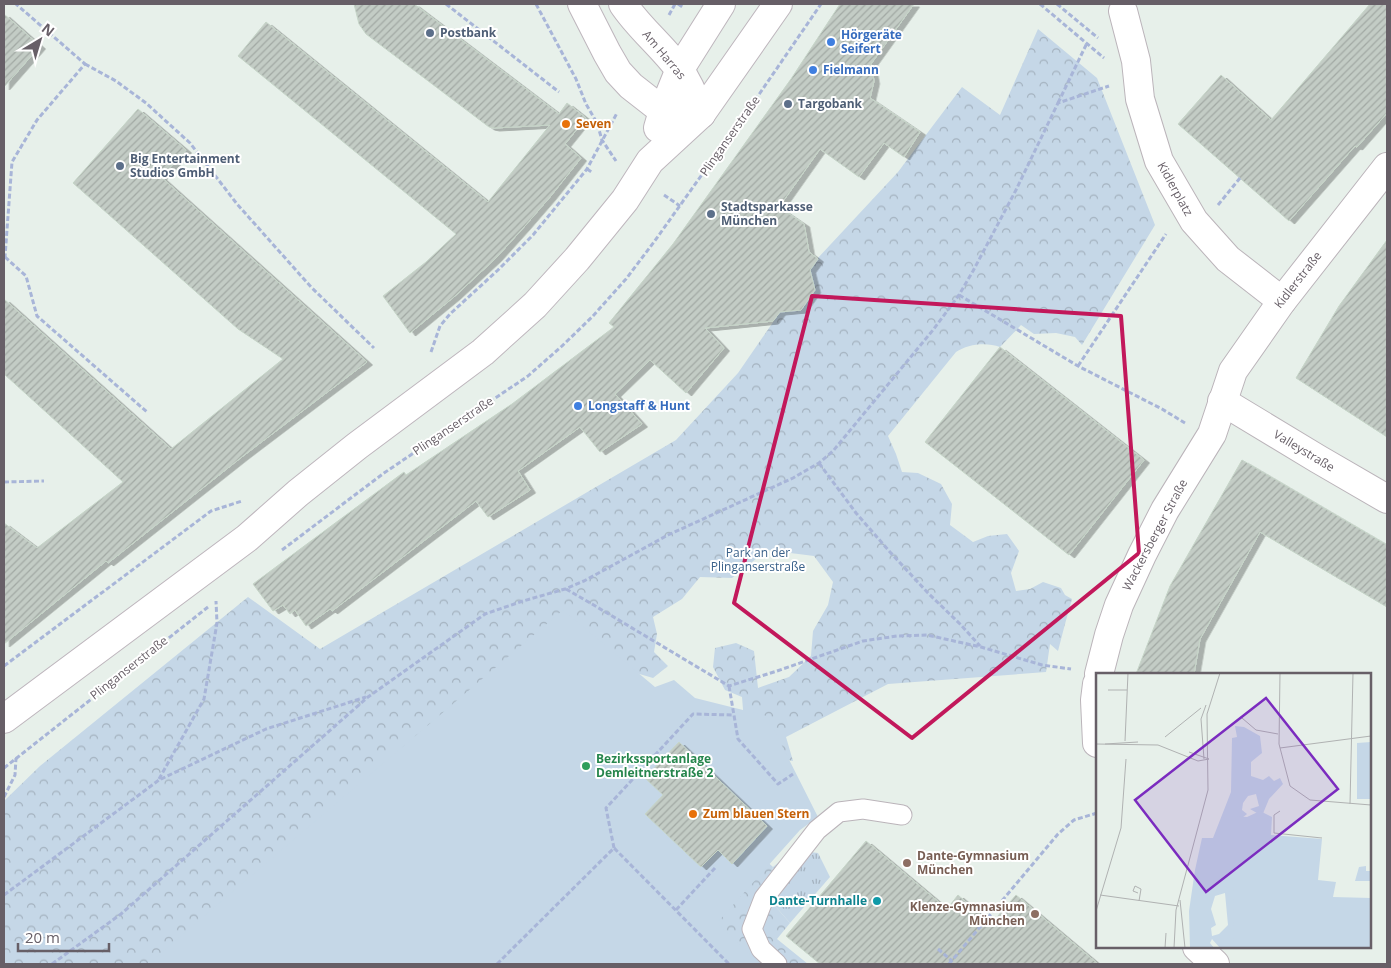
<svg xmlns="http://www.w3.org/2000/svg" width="1391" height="968" viewBox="0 0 1391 968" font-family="'Open Sans',sans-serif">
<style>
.grass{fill:url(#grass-tufts)}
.forest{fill:url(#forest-crowns)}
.pitch{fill:#c5d7e7}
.building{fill:url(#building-hatch);stroke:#c6d5c8;filter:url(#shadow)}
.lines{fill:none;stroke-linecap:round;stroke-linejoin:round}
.service-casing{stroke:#bbb4ba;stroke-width:21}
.minor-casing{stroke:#bbb4ba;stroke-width:30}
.secondary-casing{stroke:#beb6bd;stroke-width:30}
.path{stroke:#a8b5d8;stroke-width:3;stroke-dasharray:5 2.5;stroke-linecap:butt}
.service{stroke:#fff;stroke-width:19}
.minor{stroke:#fff;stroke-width:28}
.secondary{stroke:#fff;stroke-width:28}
.marked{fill:none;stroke:#c2185b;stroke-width:4;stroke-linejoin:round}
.service-dot{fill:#5c6f8a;stroke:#fff;stroke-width:2}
.shop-dot{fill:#3f7fe0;stroke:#fff;stroke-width:2}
.food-dot{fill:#e8710a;stroke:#fff;stroke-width:2}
.leisure-dot{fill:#2e9e5b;stroke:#fff;stroke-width:2}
.education-dot{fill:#8d6e63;stroke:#fff;stroke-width:2}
.culture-dot{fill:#0f9aa8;stroke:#fff;stroke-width:2}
.labels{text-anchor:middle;stroke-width:4;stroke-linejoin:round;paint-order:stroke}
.service-label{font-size:12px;font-weight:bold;fill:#4e5e75;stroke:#fff;text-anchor:start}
.shop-label{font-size:12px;font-weight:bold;fill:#366cbe;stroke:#fff;text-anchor:start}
.street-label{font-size:12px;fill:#675f67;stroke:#fff}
.food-label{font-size:12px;font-weight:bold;fill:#c56008;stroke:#fff;text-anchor:start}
.park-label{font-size:12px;fill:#3a618a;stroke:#fff}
.leisure-label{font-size:12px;font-weight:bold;fill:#27864d;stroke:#fff;text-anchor:start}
.education-label{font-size:12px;font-weight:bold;fill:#785e54;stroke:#fff;text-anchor:start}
.culture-label{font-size:12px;font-weight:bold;fill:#0d838f;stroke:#fff;text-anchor:end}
.inset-road{fill:none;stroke:#b0b2b2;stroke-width:1}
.view{fill:#7b2cbf;fill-opacity:0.15;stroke:#7b2cbf;stroke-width:2.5}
.inset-edge{fill:none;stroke:#675f67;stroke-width:2.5}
</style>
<defs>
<pattern id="grass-tufts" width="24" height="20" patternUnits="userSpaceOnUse" patternTransform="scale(1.25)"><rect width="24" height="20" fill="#c5d7e7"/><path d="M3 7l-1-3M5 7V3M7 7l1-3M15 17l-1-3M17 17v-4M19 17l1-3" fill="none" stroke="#a4b2bf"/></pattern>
<pattern id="forest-crowns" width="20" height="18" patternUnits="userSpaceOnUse" patternTransform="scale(1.25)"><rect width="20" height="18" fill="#c5d7e7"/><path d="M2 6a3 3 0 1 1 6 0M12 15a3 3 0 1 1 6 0" fill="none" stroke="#a4b2bf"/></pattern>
<pattern id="building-hatch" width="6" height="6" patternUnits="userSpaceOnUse" patternTransform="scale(1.25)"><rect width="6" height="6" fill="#c3ccc5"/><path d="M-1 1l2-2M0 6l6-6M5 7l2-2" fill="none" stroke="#a2a9a4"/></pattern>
<filter id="shadow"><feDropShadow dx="5.5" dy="3" stdDeviation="0" flood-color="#0004"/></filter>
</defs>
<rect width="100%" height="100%" fill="#e7f0ea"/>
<path class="grass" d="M794,850L818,853L830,877L790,923L769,899L766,883L773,867Z"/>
<g class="forest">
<path d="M1038,29L1097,78L1155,225L1082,345L1075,337L1056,333L1034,334L1021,325L1000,347C986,342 968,344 956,352L888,436L896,454L902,472L918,473L941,484L952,504L950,525L973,542L988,536L1007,534L1019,551L1011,573L1016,591L1030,589L1043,582L1061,588L1065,595L1072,599L1065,624L1058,651L1050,644L1046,672L888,684L786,737L793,761L761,755L744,722L742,697L725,690L713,667L715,648L736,643L754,651L758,688L789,677L811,656L813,631L828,605L833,582L814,556L767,550L732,578L700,577L682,599L653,617L657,634L654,652L668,666L653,678L619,668L243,964H4V801L40,766L248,597L320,649L676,440L738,373L780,312L801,310L815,290L810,270L817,259L898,172L962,87L1000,115Z"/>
<path d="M752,848L773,867L766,883L769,899L790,923L777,939L808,964H752L687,903Z"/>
</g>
<path class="pitch" d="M563,610L655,687L674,680L695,698L767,716L818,817L800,830L717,923L760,964H148Z"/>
<g class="building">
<path d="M354,4H414L559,114L567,103L586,118L565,144L581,158L550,197L524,227L496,258L455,296L410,333L383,296L426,262L456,234L238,56L266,22L488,202L550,125L494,128L489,127L366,34L359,24Z"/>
<path d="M840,4H914L871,64L874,81L870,98L920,132L904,157L884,143L859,177L820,149L779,207L804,224L809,252L818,259L810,270L815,290L801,310L780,312L773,321L705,328L724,348L686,393L650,360L615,394L642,424L600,452L580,427L518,471L530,490L488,517L476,501L332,611L330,609L306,626L295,610L290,614L283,605L273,611L253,584L404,472L406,475L512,404L614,327L609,323L673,244L791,79Z"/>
<path d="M1370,4H1387V113L1357,147L1355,146L1289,221L1178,124L1221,75L1271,120Z"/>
<path d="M4,14L40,46L4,87Z"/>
<path d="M138,109L186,150L161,177L367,362L243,456L108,563L106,561L4,644V523L37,548L123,482L4,374V299L171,449L283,359L238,329L73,183Z"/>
<path d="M1387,240V437L1296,378L1339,306Z"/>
<path d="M1000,347L1144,460L1069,555L925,442Z"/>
<path d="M1242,460L1387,545V607L1260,532L1200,639L1194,674H1136L1170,586Z"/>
<path d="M679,742L767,826L732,864L718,850L701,867L645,814L663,795L645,778Z"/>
<path d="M866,841L947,909L958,895L991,924L1016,895L1098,964H820L786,936Z"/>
</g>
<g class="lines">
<g class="service-casing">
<path id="service" d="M777,964L761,949L752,929L764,898L817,830L839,812L863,809L902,815"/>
</g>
<g class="minor-casing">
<g id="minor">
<path d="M1123,11L1136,61L1140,99L1159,161L1194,221L1228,259L1282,301"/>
<path d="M1222,401L1318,459L1387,499"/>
<path d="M1099,674L1109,635L1119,605L1142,555L1165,510L1212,434L1233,371L1282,301L1387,167"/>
<path d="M1097,684L1095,700L1097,743"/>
<path d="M1197,947L1215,964"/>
</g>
</g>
<g class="secondary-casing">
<g id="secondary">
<path d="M582,4L607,53L618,72L631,86L663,111L680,113L701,114"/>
<path d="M623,4C639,28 662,46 679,69C689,83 695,98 701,114"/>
<path d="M658,128L663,111L680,69L721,4"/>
<path d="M4,719L247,538L298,493L357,446L483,352L535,305L577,259L625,200L650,161L701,114L778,4"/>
</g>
</g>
<g class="path">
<path d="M446,4L559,92"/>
<path d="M536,4L576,79L586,104L597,123L602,140L616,161"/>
<path d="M678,4L684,8"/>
<path d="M1040,4L1104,58"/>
<path d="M1057,4L1098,38"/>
<path d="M669,15L675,4"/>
<path d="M85,64L116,81L146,103L190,143L237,204L311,287L374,348"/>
<path d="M1058,103L1087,43"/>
<path d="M587,169L593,173"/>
<path d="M664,195L680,206"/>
<path d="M1218,205L1240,178"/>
<path d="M5,257L26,276L37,316L147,412"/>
<path d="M4,258L5,257L12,162L37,120L85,64L16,4"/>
<path d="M959,295L1078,366L1162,409L1185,423"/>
<path d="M431,352L440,326L450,314L498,270L533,235L587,169L617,113"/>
<path d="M1078,366L1166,234"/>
<path d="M819,463L856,513L890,552L928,593L960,624L980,646"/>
<path d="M4,482L44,481"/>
<path d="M282,550L384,473L528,376L562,346L592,317L626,279L654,242L760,93L821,4"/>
<path d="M566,589L597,607L729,686L777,671L863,641L897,636L927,635L981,647L1042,665L1071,669"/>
<path d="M4,666L211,511L242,501"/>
<path d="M729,686L738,739L778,784L793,774"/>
<path d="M4,768L208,607"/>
<path d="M159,779L204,699L217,623L216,601"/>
<path d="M4,797L15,775L16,758"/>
<path d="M614,848L606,808L693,714L734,715"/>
<path d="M4,895L159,780L266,729L366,697"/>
<path d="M676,910L715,868"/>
<path d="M938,949L952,961"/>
<path d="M52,964L121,914L368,697L485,614L523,601L565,589L584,581L668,535L793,478L819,463L833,451L933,330L959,295L973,271L1016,190L1058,103L1109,86"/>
<path d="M497,964L614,848L729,964"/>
<path d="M949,964L1058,834L1074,820L1097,813"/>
</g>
<use href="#service" class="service"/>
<use href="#minor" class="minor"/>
<use href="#secondary" class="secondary"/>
</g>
<path class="marked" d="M812,296L1121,316L1139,553L912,738L734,603Z"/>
<g class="service-dot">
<circle cx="430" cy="33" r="5"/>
<circle cx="788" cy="104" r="5"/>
<circle cx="120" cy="166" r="5"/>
<circle cx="711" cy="214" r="5"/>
</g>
<g class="shop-dot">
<circle cx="831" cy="42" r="5"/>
<circle cx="813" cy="70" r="5"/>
<circle cx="578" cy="406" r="5"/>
</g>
<g class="food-dot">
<circle cx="566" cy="124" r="5"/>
<circle cx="693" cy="814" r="5"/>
</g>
<circle class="leisure-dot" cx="586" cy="766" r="5"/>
<g class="education-dot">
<circle cx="907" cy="863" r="5"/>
<circle cx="1035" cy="914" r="5"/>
</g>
<circle class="culture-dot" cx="877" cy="901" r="5"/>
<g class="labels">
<g class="service-label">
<text x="440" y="37">Postbank</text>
<text x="798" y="108">Targobank</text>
<text x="130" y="163">Big Entertainment<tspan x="130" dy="14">Studios GmbH</tspan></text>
<text x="721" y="211">Stadtsparkasse<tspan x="721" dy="14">München</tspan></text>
</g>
<g class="shop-label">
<text x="841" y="39">Hörgeräte<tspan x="841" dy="14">Seifert</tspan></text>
<text x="823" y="74">Fielmann</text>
<text x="588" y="410">Longstaff &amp; Hunt</text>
</g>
<g class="street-label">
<text transform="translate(664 55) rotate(50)" y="4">Am Harras</text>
<text transform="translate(730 136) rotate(-55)" y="4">Plinganserstraße</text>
<text transform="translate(1175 189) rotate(61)" y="4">Kidlerplatz</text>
<text transform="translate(1298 280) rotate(-52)" y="4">Kidlerstraße</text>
<text transform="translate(453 426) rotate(-34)" y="4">Plinganserstraße</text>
<text transform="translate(1304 451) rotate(31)" y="4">Valleystraße</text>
<text transform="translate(1155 535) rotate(-62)" y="4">Wackersberger Straße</text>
<text transform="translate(129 668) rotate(-38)" y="4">Plinganserstraße</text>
</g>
<g class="food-label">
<text x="576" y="128">Seven</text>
<text x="703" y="818">Zum blauen Stern</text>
</g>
<g class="park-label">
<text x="758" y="557">Park an der<tspan x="758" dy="14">Plinganserstraße</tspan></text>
</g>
<g class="leisure-label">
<text x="596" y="763">Bezirkssportanlage<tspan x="596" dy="14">Demleitnerstraße 2</tspan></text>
</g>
<g class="education-label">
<text x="917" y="860">Dante-Gymnasium<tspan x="917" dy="14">München</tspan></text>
<text x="1025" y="911" text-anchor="end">Klenze-Gymnasium<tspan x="1025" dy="14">München</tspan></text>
</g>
<g class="culture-label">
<text x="867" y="905">Dante-Turnhalle</text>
</g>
</g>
<g transform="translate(1096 673)">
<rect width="275" height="275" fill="#e7f0ea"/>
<path d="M139,53L148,54L164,63L166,80L155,89V103L167,107L173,103L178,108L184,105L187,111L173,126L166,143L154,136L163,133L160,121L152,123L147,130L146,137L151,141L146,145L137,212L174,275H124L116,266L114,270L118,275H94L93,238L99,197L106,165H117L135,119L136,65L141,64ZM129,220L132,252L123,261L116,263L115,255L120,252L115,236L119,223ZM270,193V198H275V208H259L263,194Z" fill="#c5d7e7" fill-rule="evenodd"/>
<path d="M275,69V126H261V70ZM164,138L176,144L175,162L226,166L222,207L240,209L237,224L275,225V275L137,274L138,215L123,213L137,143L151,144Z" fill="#c5d7e7"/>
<path class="inset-road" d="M184,0L183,71L194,113L214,127L275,132M12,17H31M146,45L160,57L182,61M69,64L105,35M29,68L32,0M0,71L62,72L102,88L113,86M9,71L42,69M184,75L275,63M93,79L113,86M108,86L105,46L110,32M254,131L257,0M184,138L178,142V160L226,165M42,220L37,218L39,213L45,216L43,228M4,222L83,233M84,227L89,275M0,238L25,155L30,86M69,275L70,260M78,275L80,237L112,117L111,41L124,0"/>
<path class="view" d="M170,25L242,116L110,219L39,127Z"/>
<rect width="275" height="275" class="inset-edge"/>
</g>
<rect width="1391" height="968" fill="none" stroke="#675f67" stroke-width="10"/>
<g transform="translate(40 40) rotate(38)" stroke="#ffffff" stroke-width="4" paint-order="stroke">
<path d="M0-4L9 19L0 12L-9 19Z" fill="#675f67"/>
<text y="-8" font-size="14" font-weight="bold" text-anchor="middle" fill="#675f67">N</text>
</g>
<path d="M18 943v8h91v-8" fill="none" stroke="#675f67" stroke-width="2.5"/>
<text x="25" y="943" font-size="15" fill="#675f67" stroke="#ffffff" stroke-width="4" paint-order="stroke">20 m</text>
</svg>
